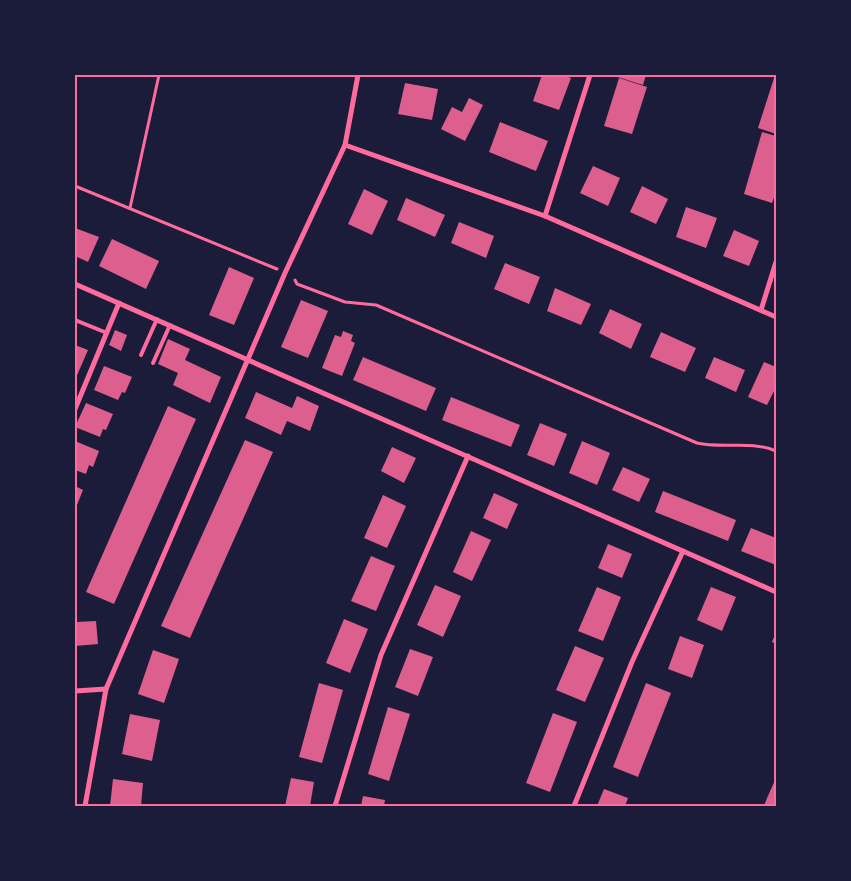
<svg xmlns="http://www.w3.org/2000/svg" width="851" height="881" viewBox="0 0 851 881" font-family="'Alegreya Sans',sans-serif">
<style>
.building{fill:#dd5f8e}
.lines{fill:none;stroke-linecap:round;stroke-linejoin:round}
.path{stroke:#ff6b9d;stroke-width:3}
.service{stroke:#ff6b9d;stroke-width:4}
.minor{stroke:#ff6b9d;stroke-width:5}
.neatline{fill:none;stroke:#ff6b9d;stroke-width:2}
</style>
<rect width="100%" height="100%" fill="#1b1b3a"/>
<g class="building">
<path d="M542,75H563L571,78L559,110L533,101Z"/>
<path d="M611,75H646L643,85Z"/>
<path d="M775,75H776V134L758,128Z"/>
<path d="M619,78L647,87L632,134L604,126Z"/>
<path d="M405,83L438,89L432,120L398,114Z"/>
<path d="M469,98L483,105L465,141L441,129L452,107L462,112Z"/>
<path d="M500,122L548,141L536,171L489,152Z"/>
<path d="M762,132L776,136V192L772,203L744,194Z"/>
<path d="M593,166L620,178L608,206L580,193Z"/>
<path d="M642,186L668,199L656,224L630,212Z"/>
<path d="M364,189L388,201L372,235L348,224Z"/>
<path d="M406,198L445,215L435,237L397,220Z"/>
<path d="M686,207L717,218L706,248L676,237Z"/>
<path d="M459,222L494,236L486,258L451,243Z"/>
<path d="M75,228L99,237L88,262L75,256Z"/>
<path d="M734,230L759,241L749,266L723,256Z"/>
<path d="M112,239L159,261L146,289L99,266Z"/>
<path d="M505,263L540,277L529,304L494,289Z"/>
<path d="M229,267L254,278L234,325L209,315Z"/>
<path d="M555,288L591,304L581,325L547,311Z"/>
<path d="M301,300L328,311L308,358L281,347Z"/>
<path d="M610,309L642,324L631,349L599,333Z"/>
<path d="M115,330L127,335L121,351L109,345Z"/>
<path d="M343,331L353,335L351,341L355,343L342,376L322,368L335,335L341,337Z"/>
<path d="M661,332L696,348L685,372L650,357Z"/>
<path d="M168,339L190,349L185,360L221,377L210,403L173,385L178,373L158,364Z"/>
<path d="M75,345L88,350L75,380Z"/>
<path d="M363,357L436,388L426,411L353,380Z"/>
<path d="M714,357L745,370L736,392L705,378Z"/>
<path d="M764,362L776,367V392L774,391L767,405L748,397Z"/>
<path d="M104,366L132,377L125,393L122,392L118,400L94,390Z"/>
<path d="M256,392L292,408L297,396L319,406L310,431L287,421L281,435L245,418Z"/>
<path d="M451,397L520,425L511,447L442,420Z"/>
<path d="M86,403L113,414L106,430L103,429L100,437L75,427Z"/>
<path d="M168,406L196,419L114,604L86,592Z"/>
<path d="M540,423L567,434L554,466L527,455Z"/>
<path d="M245,440L273,452L190,638L161,626Z"/>
<path d="M75,441L99,451L93,467L89,465L86,474L75,470Z"/>
<path d="M582,441L610,453L597,485L569,473Z"/>
<path d="M392,447L416,458L404,483L381,471Z"/>
<path d="M623,467L650,479L639,502L612,490Z"/>
<path d="M75,486L83,490L77,505H75Z"/>
<path d="M663,491L736,520L728,541L655,512Z"/>
<path d="M494,493L518,504L507,529L483,518Z"/>
<path d="M383,495L406,506L387,548L364,538Z"/>
<path d="M751,528L776,538V565L741,551Z"/>
<path d="M471,531L491,540L472,581L453,572Z"/>
<path d="M608,544L632,554L622,578L598,568Z"/>
<path d="M371,556L395,566L376,611L351,601Z"/>
<path d="M435,585L461,596L443,637L417,625Z"/>
<path d="M597,587L621,597L603,641L578,631Z"/>
<path d="M711,587L736,597L722,631L697,620Z"/>
<path d="M344,619L368,629L350,673L326,663Z"/>
<path d="M96,621L98,644L75,646V622Z"/>
<path d="M776,632V644L772,642Z"/>
<path d="M680,636L704,645L692,678L668,669Z"/>
<path d="M575,646L604,658L585,702L556,690Z"/>
<path d="M410,649L433,657L418,696L395,687Z"/>
<path d="M153,650L179,659L164,703L138,694Z"/>
<path d="M319,683L343,690L322,763L299,757Z"/>
<path d="M646,683L671,693L638,777L613,767Z"/>
<path d="M388,707L410,714L389,781L368,774Z"/>
<path d="M553,713L577,722L550,792L526,783Z"/>
<path d="M130,714L160,720L152,761L122,754Z"/>
<path d="M291,778L314,782L310,806H285Z"/>
<path d="M776,778V806H764L767,798Z"/>
<path d="M113,779L143,783L141,806H110Z"/>
<path d="M604,789L628,798L625,806H597Z"/>
<path d="M363,796L385,800L384,806H361Z"/>
</g>
<g class="lines">
<g class="path">
<path d="M75,186L277,269"/>
<path d="M130,208L159,75"/>
<path d="M295,280L297,284L345,302L376,305L697,443C724,449 750,440 776,451"/>
</g>
<g class="service">
<path d="M75,320L107,333"/>
<path d="M141,355L157,319"/>
<path d="M153,363L170,325"/>
</g>
<g class="minor">
<path d="M345,145L545,216L776,317"/>
<path d="M545,216L590,75"/>
<path d="M75,284L776,592"/>
<path d="M761,310L776,262"/>
<path d="M75,409L119,303"/>
<path d="M75,691L106,689"/>
<path d="M85,806L106,689L285,273L345,145L358,75"/>
<path d="M335,806L381,655L468,456"/>
<path d="M574,806L632,662L683,551"/>
</g>
</g>
<rect width="851" height="881" fill="none" stroke="#1b1b3a" stroke-width="152"/>
<rect x="76" y="76" width="699" height="729" class="neatline"/>
</svg>
